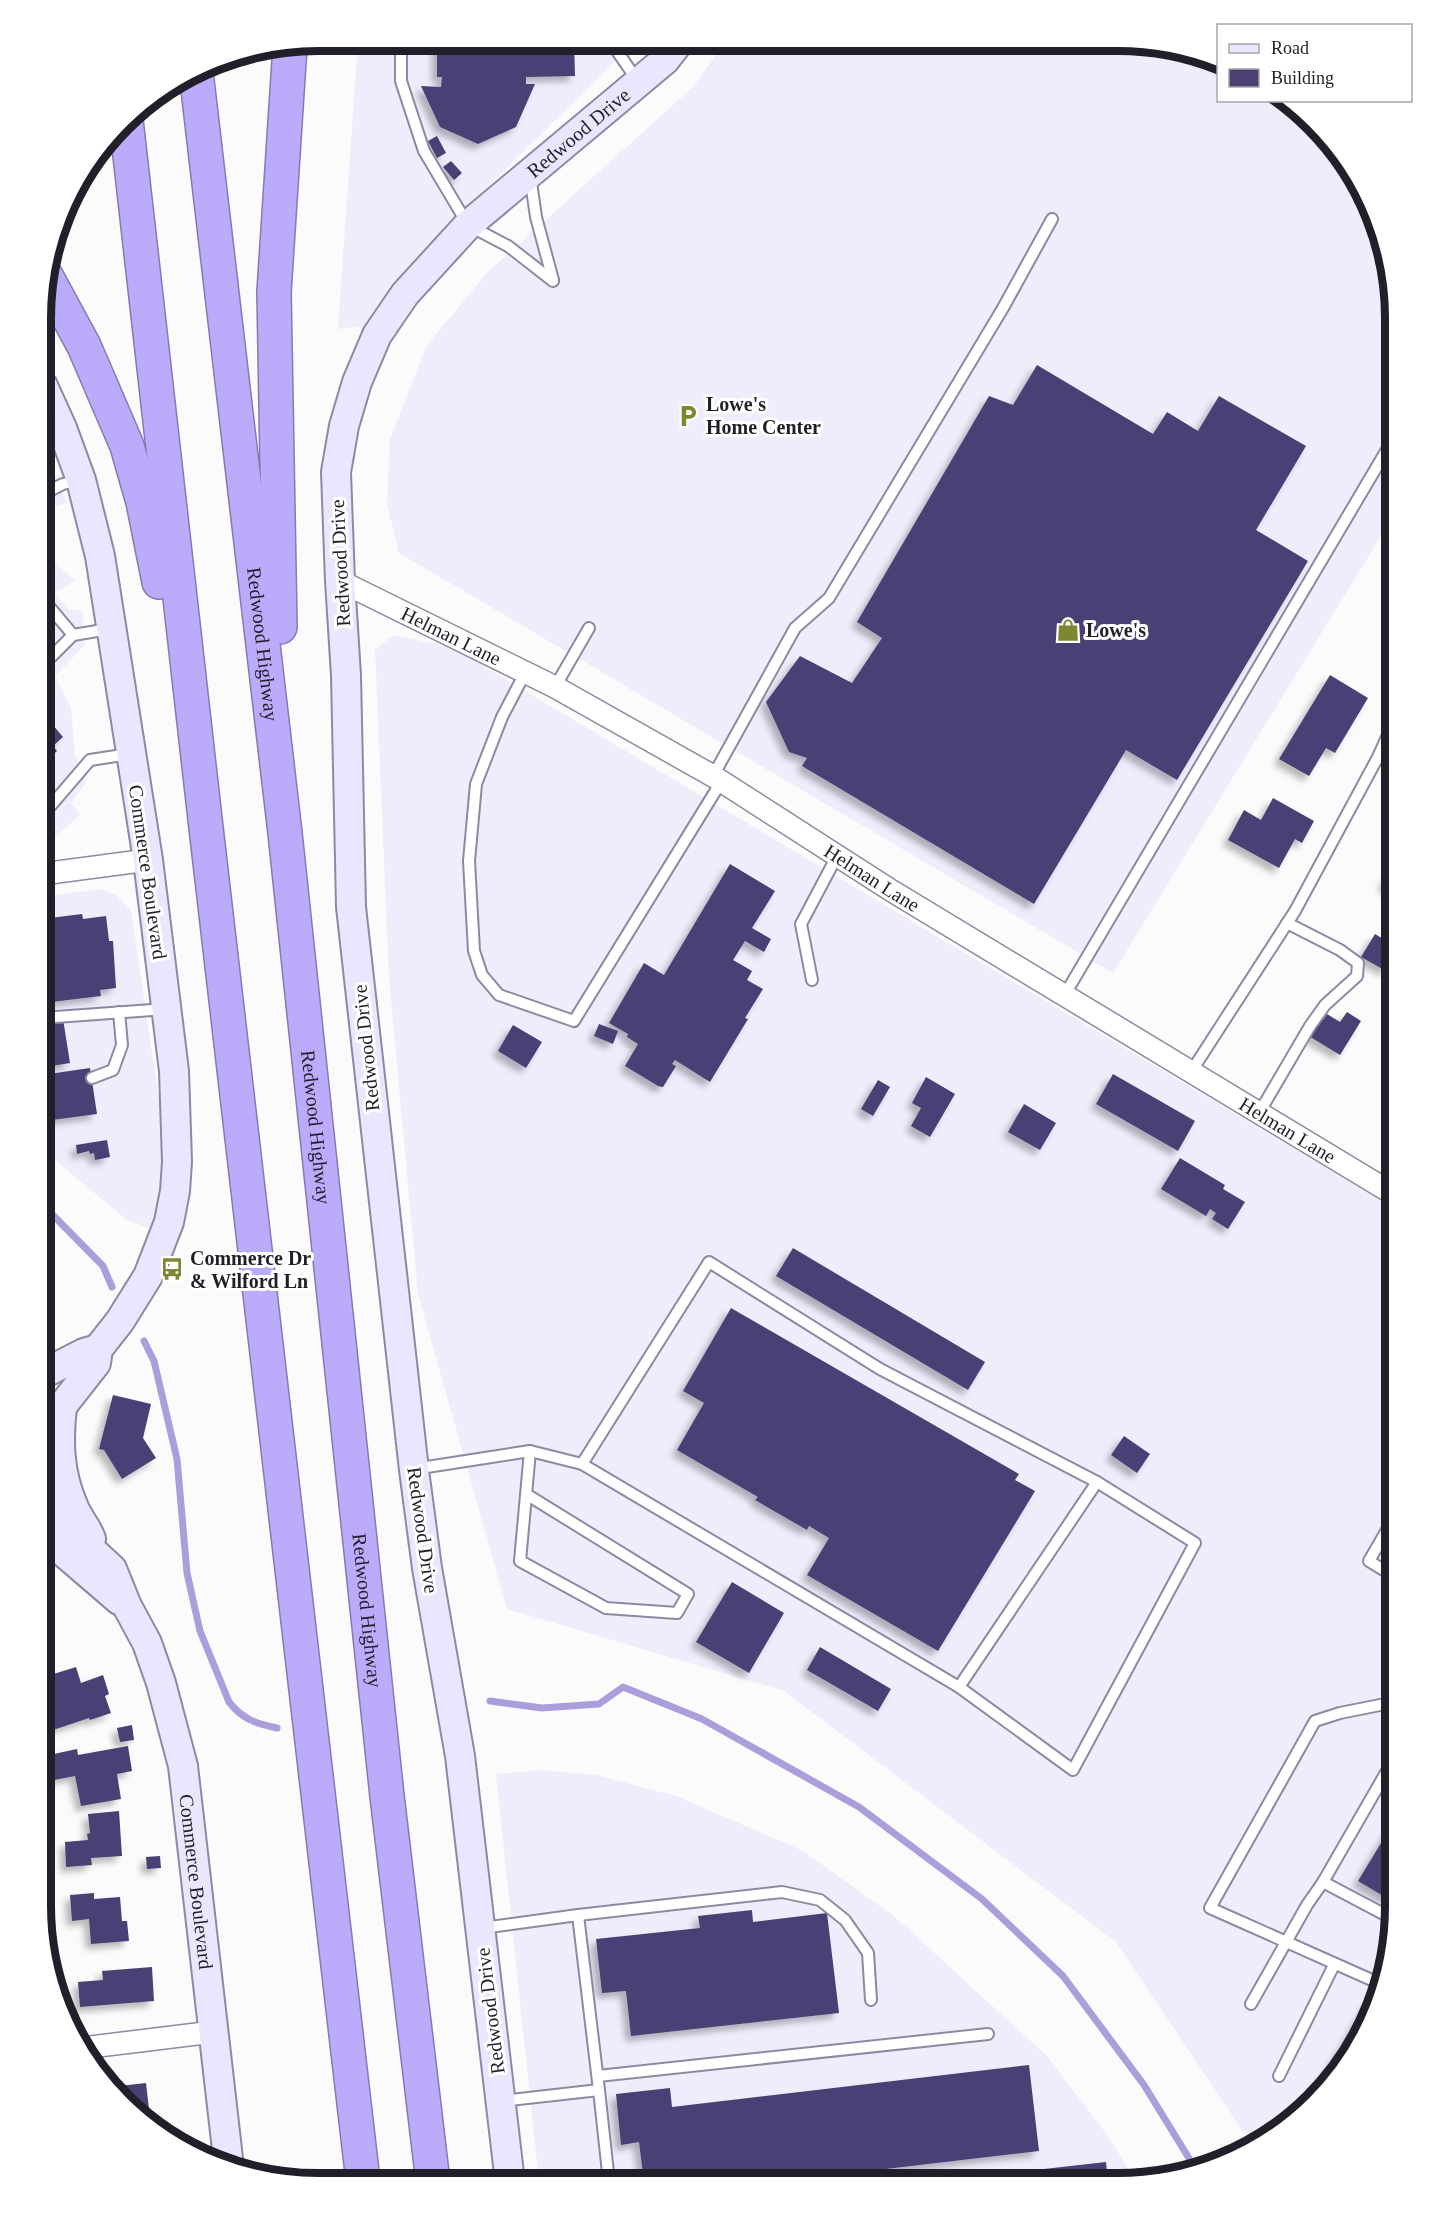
<svg xmlns="http://www.w3.org/2000/svg" width="1436" height="2224" viewBox="0 0 1436 2224" font-family="Georgia,serif">
<style>
.built{fill:#efedfb}
.lines{fill:none;stroke-linecap:round;stroke-linejoin:round}
.stream{stroke:#ab9edb;stroke-width:7}
.building{fill:#4c3f74;filter:url(#shadow)}
.lane-casing{stroke:#8e89a3;stroke-width:14}
.street-casing{stroke:#8e89a3;stroke-width:24}
.secondary-casing{stroke:#8e89a3;stroke-width:32}
.highway-casing{stroke:#867ab1;stroke-width:36}
.lane{stroke:#fff;stroke-width:10}
.street{stroke:#fff;stroke-width:21}
.secondary{stroke:#ebe6fe;stroke-width:28}
.highway{stroke:#bcabfa;stroke-width:33}
.labels{text-anchor:middle;stroke-width:6;stroke-linejoin:round;paint-order:stroke}
.street-label{font-size:20px;fill:#211f29;stroke:#fff}
.poi-label{font-size:20px;font-weight:bold;fill:#211f29;stroke:#fff;text-anchor:start}
.rim{fill:none;stroke:#211f29;stroke-width:8}
</style>
<defs>
<filter id="shadow"><feDropShadow dx="-5.5" dy="5.5" stdDeviation="3" flood-color="#0004"/></filter>
</defs>
<rect width="100%" height="100%" fill="#fbfbfb"/>
<g class="built">
<path d="M358,41H635L417,257L366,326L338,329Z"/>
<path d="M725,42L1155,43L1218,60V100L1290,101L1338,149L1374,211L1395,318V513L1113,973L399,553L387,504L390,439L427,345L487,273L694,86Z"/>
<path d="M43,446L67,503L43,509Z"/>
<path d="M42,551L75,581L55,593L69,610H82L85,645L55,676L71,708L75,755L86,783L71,803L80,815L50,841L42,842Z"/>
<path d="M393,635L437,644L470,658L1395,1209V1925L1381,1996L1349,2061L1301,2115L1252,2145L1116,1942L784,1691L507,1609L418,1294L389,977L375,650Z"/>
<path d="M101,889L117,896L130,909L132,917L165,1141L164,1233L127,1220L42,1149V897Z"/>
<path d="M541,1770L596,1775L676,1796L803,1851L894,1916L1047,2056L1108,2136L1135,2180L1119,2183L539,2182L496,1774Z"/>
</g>
<g class="lines">
<g class="stream">
<path d="M42,1204L103,1266L112,1287"/>
<path d="M144,1341L154,1361L177,1459L187,1573L200,1631L229,1702C242,1719 257,1724 277,1728"/>
<path d="M490,1701L542,1708L599,1704L623,1687L702,1719L859,1807L982,1899L1063,1976L1144,2085L1195,2168"/>
</g>
</g>
<g class="building">
<path d="M437,41H574L575,76L526,77V84H535L516,127L478,144L440,127L421,86L441,87L442,77H437Z"/>
<path d="M437,136L446,153L437,158L428,141Z"/>
<path d="M451,161L462,173L454,180L443,167Z"/>
<path d="M1037,365L1153,434L1167,412L1198,431L1219,396L1306,446L1256,530L1308,561L1177,780L1126,750L1034,904L802,766L807,758L789,752L766,702L800,656L852,683L882,638L857,622L989,396L1013,405Z"/>
<path d="M1330,675L1368,698L1335,753L1326,748L1309,776L1279,759Z"/>
<path d="M42,712L63,737L53,746L57,751L42,765Z"/>
<path d="M1273,798L1314,821L1302,843L1295,839L1279,868L1228,840L1244,810L1261,820Z"/>
<path d="M730,864L775,891L752,928L771,939L764,952L745,941L733,960L752,971L747,980L763,989L745,1018L748,1019L710,1082L675,1060L672,1064L676,1066L663,1087L658,1086L625,1066L638,1044L627,1037L628,1034L609,1023L644,963L664,975Z"/>
<path d="M1395,865V893L1383,885Z"/>
<path d="M82,914L83,919L106,916L109,941H113L116,988L100,990L101,996L51,1002L43,936L52,935L50,918Z"/>
<path d="M1375,934L1395,946V955L1386,971L1361,957Z"/>
<path d="M1347,1012L1361,1021L1340,1055L1307,1035L1318,1017L1323,1020L1327,1014L1340,1022Z"/>
<path d="M63,1019L70,1063L45,1067L42,1046V1023Z"/>
<path d="M599,1024L618,1031L613,1044L594,1036Z"/>
<path d="M513,1025L542,1042L526,1068L498,1051Z"/>
<path d="M90,1068L97,1114L52,1120L50,1112L44,1113L42,1103V1075Z"/>
<path d="M1113,1074L1195,1121L1178,1151L1096,1104Z"/>
<path d="M926,1077L955,1094L930,1137L911,1126L921,1108L912,1103Z"/>
<path d="M878,1080L890,1087L873,1116L861,1109Z"/>
<path d="M1024,1104L1056,1123L1040,1150L1008,1132Z"/>
<path d="M107,1140L110,1157L95,1160L94,1153L90,1154L89,1151L77,1154L76,1145Z"/>
<path d="M1180,1158L1225,1185L1223,1189L1245,1202L1228,1229L1212,1219L1216,1213L1210,1209L1206,1216L1161,1189Z"/>
<path d="M793,1248L985,1362L968,1390L776,1276Z"/>
<path d="M731,1308L1019,1474L1015,1480L1035,1491L938,1651L807,1575L829,1538L809,1526L807,1530L755,1500L758,1497L677,1450L704,1403L683,1391Z"/>
<path d="M113,1395L151,1404L143,1438L156,1458L122,1479L104,1450L99,1449Z"/>
<path d="M1124,1436L1150,1454L1137,1473L1111,1455Z"/>
<path d="M732,1582L784,1613L749,1673L696,1642Z"/>
<path d="M41,1619L55,1626L43,1653L41,1652Z"/>
<path d="M820,1647L891,1689L878,1711L807,1670Z"/>
<path d="M76,1667L81,1683L103,1675L109,1694L105,1696L111,1713L90,1720L89,1718L41,1734V1709L48,1706L41,1678Z"/>
<path d="M132,1725L134,1740L120,1742L117,1728Z"/>
<path d="M128,1746L132,1771L117,1774L121,1799L81,1806L75,1776L54,1780L49,1755L77,1749L78,1755Z"/>
<path d="M119,1811L122,1856L91,1858L92,1865L66,1867L65,1842L88,1840L87,1834L90,1833L88,1814Z"/>
<path d="M1395,1820V1903L1358,1881Z"/>
<path d="M160,1856L161,1868L147,1869L146,1857Z"/>
<path d="M94,1893V1899L120,1897L122,1921H127L129,1941L91,1944L89,1919L72,1921L70,1895Z"/>
<path d="M752,1910L753,1922L827,1913L839,2013L631,2036L626,1991L602,1993L596,1939L700,1928L698,1916Z"/>
<path d="M152,1967L154,2001L80,2007L78,1982L103,1980L102,1971Z"/>
<path d="M1369,2001L1376,2005L1349,2061L1305,2110Z"/>
<path d="M1029,2065L1039,2151L767,2183L644,2182L639,2142L621,2145L616,2094L670,2088L672,2107Z"/>
<path d="M146,2083L151,2126L150,2127L120,2097L119,2086Z"/>
<path d="M1106,2162L1108,2183H966L965,2178Z"/>
</g>
<g class="lines">
<g class="lane-casing">
<g id="lane">
<path d="M401,41V81L424,151L468,225L508,246L553,281"/>
<path d="M610,41L637,80"/>
<path d="M530,175L536,217L553,280"/>
<path d="M43,494L63,484L80,480"/>
<path d="M42,598L73,635"/>
<path d="M42,666L73,635L109,629"/>
<path d="M525,673L502,717L476,784L469,861L474,951L482,975L499,995L574,1021L721,782"/>
<path d="M555,687L589,628"/>
<path d="M713,776L795,628L829,598L1003,308L1052,219"/>
<path d="M42,816L90,760L129,754"/>
<path d="M812,980L801,924L837,856"/>
<path d="M1064,996L1395,436"/>
<path d="M42,1018L166,1009"/>
<path d="M1191,1072L1295,911L1378,757L1395,719"/>
<path d="M92,1078L113,1070L122,1045L119,1012"/>
<path d="M1259,1113L1310,1026L1325,1005L1357,976L1358,963L1340,950L1287,923"/>
<path d="M530,1451L582,1464L709,1262L880,1369L1097,1482L959,1687L582,1464"/>
<path d="M414,1469L530,1451L520,1561L606,1608L677,1613L688,1594L526,1494"/>
<path d="M1395,1577L1369,1561L1395,1516"/>
<path d="M959,1687L1073,1770L1195,1543L1097,1482"/>
<path d="M578,1915L782,1892L820,1900L845,1920L868,1953L871,2000"/>
<path d="M1395,1920L1323,1882L1395,1757"/>
<path d="M482,1928L578,1915L599,2090"/>
<path d="M1383,1985L1210,1908L1315,1721L1340,1713L1395,1702"/>
<path d="M1251,2004L1307,1905L1323,1882"/>
<path d="M598,2076L988,2034"/>
<path d="M1279,2076L1334,1965"/>
<path d="M501,2101L599,2090L609,2182"/>
</g>
</g>
<g class="street-casing">
<g id="street">
<path id="s1" d="M340,581L555,687L713,776L892,891L1395,1195"/>
<path d="M42,874L148,860"/>
<path d="M82,2048L213,2032"/>
</g>
</g>
<g class="secondary-casing">
<g id="secondary">
<path d="M41,1375L84,1353L98,1349"/>
<path d="M62,1407C58,1441 59,1473 73,1505C77,1517 87,1527 91,1539"/>
<path d="M41,1433L96,1363L98,1349L120,1321L148,1276L169,1222L175,1191L177,1162L174,1071L148,860L100,556L81,480L62,428L43,386"/>
<path id="s2" d="M41,1490L50,1508L59,1520L112,1569L127,1606L147,1643L161,1683L183,1766L229,2167"/>
<path d="M41,1533L119,1600"/>
<path id="s3" d="M510,2182L460,1756L427,1568L414,1470L351,907L346,675L340,581L336,472L344,426L357,382L377,335L405,294L468,225L665,60L679,42"/>
</g>
</g>
<g class="highway-casing">
<g id="highway">
<path id="s4" d="M196,72L285,833L387,1796L433,2182"/>
<path d="M126,120L205,819L363,2181"/>
<path d="M45,274L84,346L127,446L143,502L159,582"/>
<path d="M280,627L274,292L290,46"/>
</g>
</g>
<use href="#lane" class="lane"/>
<use href="#street" class="street"/>
<use href="#secondary" class="secondary"/>
<use href="#highway" class="highway"/>
</g>
<defs>
<g id="parking-bare" transform="scale(1.8)"><path d="M-3.5-5.5H1a3.5 3.5 0 0 1 0 7H-1V5.5H-3.5ZM-1-3.4V-.6H.8a1.4 1.4 0 0 0 0-2.8Z" fill="#7f8632" stroke="#fff" stroke-width="2.5" paint-order="stroke"/></g>
<g id="shop-bare" transform="scale(1.8)"><path d="M-5-2.5h2.3a2.7 3.5 0 0 1 5.4 0H5L5.5 6h-11ZM-1.5-2.5h3a1.5 2.3 0 0 0-3 0Z" fill="#7f8632" stroke="#fff" stroke-width="2.5" paint-order="stroke"/></g>
<g id="bus-bare" transform="scale(1.8)"><path d="M-5-6H5V4H4V6H2V4H-2V6H-4V4H-5ZM-3.5-4V0h7V-4ZM-3.5 1.2v1.5H-2V1.2ZM2 1.2v1.5H3.5V1.2Z" fill="#7f8632" stroke="#fff" stroke-width="2.5" paint-order="stroke"/></g>
</defs>
<g fill-rule="evenodd">
<use href="#parking-bare" x="688" y="416"/>
<use href="#shop-bare" x="1068" y="630"/>
<use href="#bus-bare" x="172" y="1269"/>
</g>
<g class="labels">
<g class="street-label">
<text dy="7" stroke="none"><textPath href="#s3" startOffset="2151">Redwood Drive</textPath></text>
<text transform="translate(340 563) rotate(-93)" y="7">Redwood Drive</text>
<text dy="7" stroke="none"><textPath href="#s1" startOffset="124">Helman Lane</textPath></text>
<text dy="7" stroke="none"><textPath href="#s4" startOffset="576">Redwood Highway</textPath></text>
<text transform="translate(148 872) rotate(82)" y="7">Commerce Boulevard</text>
<text dy="7" stroke="none"><textPath href="#s1" startOffset="610">Helman Lane</textPath></text>
<text transform="translate(366 1048) rotate(-96)" y="7">Redwood Drive</text>
<text dy="7" stroke="none"><textPath href="#s4" startOffset="1062">Redwood Highway</textPath></text>
<text dy="7" stroke="none"><textPath href="#s1" startOffset="1096">Helman Lane</textPath></text>
<text transform="translate(423 1530) rotate(82)" y="7">Redwood Drive</text>
<text dy="7" stroke="none"><textPath href="#s4" startOffset="1548">Redwood Highway</textPath></text>
<text dy="7" stroke="none"><textPath href="#s2" startOffset="434">Commerce Boulevard</textPath></text>
<text transform="translate(490 2011) rotate(-97)" y="7">Redwood Drive</text>
</g>
<g class="poi-label">
<text x="706" y="411">Lowe's<tspan x="706" dy="23">Home Center</tspan></text>
<text x="1086" y="637">Lowe's</text>
<text x="190" y="1265">Commerce Dr<tspan x="190" dy="23">&amp; Wilford Ln</tspan></text>
</g>
</g>
<path d="M0 0H1436V2224H0ZM318 51H1118A267 267 0 0 1 1385 318V1906A267 267 0 0 1 1118 2173H318A267 267 0 0 1 51 1906V318A267 267 0 0 1 318 51Z" fill="#fff" fill-rule="evenodd"/>
<path class="rim" d="M318 51H1118A267 267 0 0 1 1385 318V1906A267 267 0 0 1 1118 2173H318A267 267 0 0 1 51 1906V318A267 267 0 0 1 318 51Z"/>
<rect x="1217" y="24" width="195" height="78" fill="#ffffff" stroke="#a6a5a9" stroke-width="1.5"/>
<rect x="1229" y="44" width="30" height="9" fill="#ebe6fe" stroke="#a6a5a9" stroke-width="1.5"/>
<text x="1271" y="54" font-size="18" fill="#211f29">Road</text>
<rect x="1229" y="69" width="30" height="18" fill="#4c3f74" stroke="#a6a5a9" stroke-width="1.5"/>
<text x="1271" y="84" font-size="18" fill="#211f29">Building</text>
</svg>
